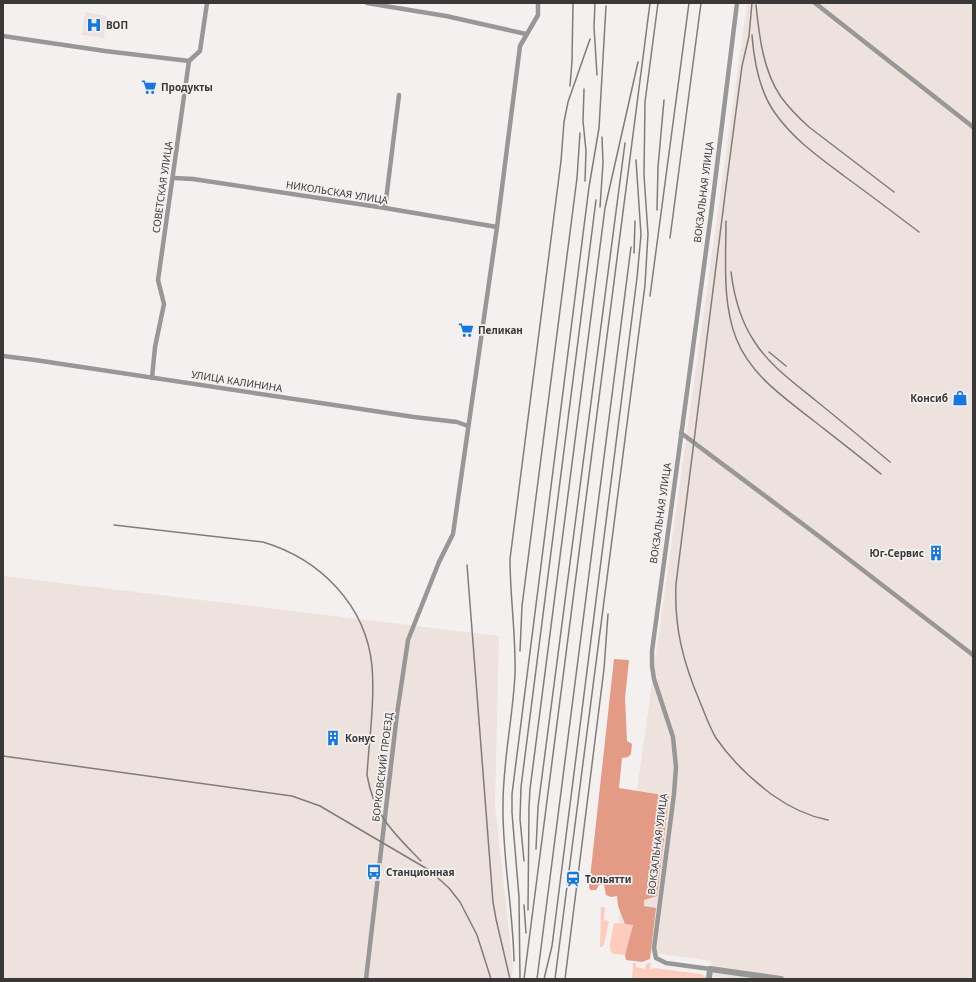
<svg xmlns="http://www.w3.org/2000/svg" width="976" height="982" viewBox="0 0 976 982" font-family="'Noto Sans',sans-serif">
<style>
.built{fill:#eee2de}
.green{fill:#fdccbd}
.forest{fill:#e49b85}
.lines{fill:none;stroke-linecap:round;stroke-linejoin:round}
.minor{stroke:#979798;stroke-width:4.5}
.tertiary{stroke:#979798;stroke-width:6}
.rail{stroke:#7f7c7b;stroke-width:1.5}
.labels{text-anchor:middle;stroke-width:3.5;stroke-linejoin:round;paint-order:stroke}
.poi-label{font-size:10px;font-weight:bold;fill:#393837;stroke:#f4f0ef;text-anchor:start}
.street-label{font-size:10px;fill:#393837;stroke:#f4f0ef}
</style>
<rect width="100%" height="100%" fill="#f4f0ef"/>
<g class="built">
<path d="M747,3H973V979H727L715,977L710,969L711,961L615,947Z"/>
<path d="M85,12L107,16L104,38L82,35Z"/>
<path d="M3,576L499,636L495,805L513,969L511,979H3Z"/>
</g>
<g class="green">
<path d="M601,907H605L604,920L609,921L604,945L602,947H600Z"/>
<path d="M614,923L633,925L625,955L613,954L610,950V943Z"/>
<path d="M651,962L650,970L654,968L701,974L706,977V979H632L633,963H636V967L645,969L646,964Z"/>
</g>
<path class="forest" d="M614,659L629,660L625,698L627,741L632,744L631,754L628,757L622,758L619,788L669,796L657,896L644,900V906L656,908L650,959L642,962L626,960L625,955L633,925L625,924L618,906L617,896L611,897L606,895L604,885H599L596,890H590L589,887Z"/>
<g class="lines">
<g class="minor">
<path d="M367,3L446,16L526,34"/>
<path d="M815,3L973,127"/>
<path d="M3,36L105,51L189,61"/>
<path d="M174,178L193,179L385,208L497,227"/>
<path d="M385,208L399,95"/>
<path d="M3,356L35,360L414,417L457,422L468,426"/>
<path d="M152,378L155,347L164,304L158,280L189,61L200,51L207,3"/>
<path d="M681,433L820,537L973,655"/>
<path d="M710,969L666,963L656,958L654,948L674,794L676,767L673,737L654,679L652,666V651L711,214L737,3"/>
<path d="M366,979L397,714L408,640L439,562L453,534L497,227L520,46L538,15V3"/>
</g>
<path class="tertiary" d="M709,979L710,969L781,979"/>
<g class="rail">
<path d="M595,3L594,27L597,75"/>
<path d="M752,3L749,36L742,66L726,187L676,584C674,627 683,662 700,702C705,714 709,726 716,738C731,760 750,778 771,794C789,807 807,816 828,820"/>
<path d="M756,5C759,35 763,71 781,97C789,108 799,118 809,127L894,192"/>
<path d="M752,35C754,61 759,91 775,113C793,139 819,157 844,176C869,194 894,213 919,232"/>
<path d="M570,86L572,61L573,3"/>
<path d="M584,89L583,121L586,151L585,181"/>
<path d="M600,207L603,163L602,137"/>
<path d="M657,210L658,167L664,100"/>
<path d="M726,221C726,259 722,302 736,338C750,375 785,398 814,421C837,439 859,456 881,474"/>
<path d="M670,238L701,3"/>
<path d="M634,253L635,221"/>
<path d="M731,272C734,296 740,320 754,341C769,365 793,382 815,400C840,420 865,441 890,462"/>
<path d="M650,296L689,3"/>
<path d="M769,352L786,366"/>
<path d="M114,525L263,542C320,559 366,605 372,666C375,702 369,740 367,775C374,816 394,833 421,861"/>
<path d="M467,565L493,902L496,919L510,979"/>
<path d="M520,651L522,606L577,178L580,133"/>
<path d="M3,756L292,796L320,806L429,870L449,888L460,902L477,935L491,979"/>
<path d="M536,849L538,807L625,143"/>
<path d="M524,861L520,819L521,787L596,200"/>
<path d="M524,905L526,933"/>
<path d="M528,910L529,807L530,789L605,208L638,62"/>
<path d="M514,961C513,908 502,856 503,804C503,760 513,717 515,674C516,635 510,597 510,559L561,161L564,122L568,102L590,39"/>
<path d="M520,979L519,897L512,813V794L589,187L599,128L606,6"/>
<path d="M524,979L650,3"/>
<path d="M537,979L631,247"/>
<path d="M544,979L552,946L637,278L641,235L636,160"/>
<path d="M555,979L645,285L648,234L644,175L645,102L658,3"/>
<path d="M565,979L604,669L608,614"/>
</g>
</g>
<defs>
<g id="hospital-bare" transform="scale(1.2)"><path d="M-5-5h3v3.5h4V-5h3V5h-3V1.5h-4V5h-3Z" fill="#1378e0" stroke="#f4f0ef" stroke-width="2.5" paint-order="stroke"/></g>
<g id="supermarket-bare" transform="scale(1.2)"><path d="M-6-5.5h2.5l.6 2H6L4.5 2H-2.5L-4.4-4H-6ZM-1.5 3.2a1.3 1.3 0 1 0 .1 0ZM3 3.2a1.3 1.3 0 1 0 .1 0Z" fill="#1378e0" stroke="#f4f0ef" stroke-width="2.5" paint-order="stroke"/></g>
<g id="shop-bare" transform="scale(1.2)"><path d="M-5-2.5h2.3a2.7 3.5 0 0 1 5.4 0H5L5.5 6h-11ZM-1.5-2.5h3a1.5 2.3 0 0 0-3 0Z" fill="#1378e0" stroke="#f4f0ef" stroke-width="2.5" paint-order="stroke"/></g>
<g id="building-bare" transform="scale(1.2)"><path d="M-4-6H4V6H1V3H-1V6H-4ZM-2.5-4.3h1.7v1.8h-1.7ZM.8-4.3h1.7v1.8H.8ZM-2.5-1h1.7V.8h-1.7ZM.8-1h1.7V.8H.8Z" fill="#1378e0" stroke="#f4f0ef" stroke-width="2.5" paint-order="stroke"/></g>
<g id="bus-bare" transform="scale(1.2)"><path d="M-5-6H5V4H4V6H2V4H-2V6H-4V4H-5ZM-3.5-4V0h7V-4ZM-3.5 1.2v1.5H-2V1.2ZM2 1.2v1.5H3.5V1.2Z" fill="#1378e0" stroke="#f4f0ef" stroke-width="2.5" paint-order="stroke"/></g>
<g id="station-bare" transform="scale(1.2)"><path d="M-3-6H3Q5-6 5-4V2Q5 4 3 4L4.5 6H3L1.5 4h-3L-3 6H-4.5L-3 4Q-5 4-5 2V-4Q-5-6-3-6ZM-3.5-4v3h7v-3ZM-3.5 1v1.5H-2V1ZM2 1v1.5H3.5V1Z" fill="#1378e0" stroke="#f4f0ef" stroke-width="2.5" paint-order="stroke"/></g>
</defs>
<g fill-rule="evenodd">
<use href="#hospital-bare" x="94" y="25"/>
<use href="#supermarket-bare" x="149" y="87"/>
<use href="#supermarket-bare" x="466" y="330"/>
<use href="#shop-bare" x="960" y="398"/>
<use href="#building-bare" x="936" y="553"/>
<use href="#building-bare" x="333" y="738"/>
<use href="#bus-bare" x="374" y="872"/>
<use href="#station-bare" x="573" y="879"/>
</g>
<g class="labels">
<g class="poi-label">
<text x="106" y="29">ВОП</text>
<text x="161" y="91">Продукты</text>
<text x="478" y="334">Пеликан</text>
<text x="948" y="402" text-anchor="end">Консиб</text>
<text x="924" y="557" text-anchor="end">Юг-Сервис</text>
<text x="345" y="742">Конус</text>
<text x="386" y="876">Станционная</text>
<text x="585" y="883">Тольятти</text>
</g>
<g class="street-label">
<text transform="translate(162 187) rotate(-82)" y="4">СОВЕТСКАЯ УЛИЦА</text>
<text transform="translate(337 192) rotate(9)" y="4">НИКОЛЬСКАЯ УЛИЦА</text>
<text transform="translate(703 192) rotate(-83)" y="4">ВОКЗАЛЬНАЯ УЛИЦА</text>
<text transform="translate(237 381) rotate(9)" y="4">УЛИЦА КАЛИНИНА</text>
<text transform="translate(660 513) rotate(-82)" y="4">ВОКЗАЛЬНАЯ УЛИЦА</text>
<text transform="translate(382 767) rotate(-83)" y="4">БОРКОВСКИЙ ПРОЕЗД</text>
<text transform="translate(657 844) rotate(-83)" y="4">ВОКЗАЛЬНАЯ УЛИЦА</text>
</g>
</g>
<rect width="976" height="982" fill="none" stroke="#393837" stroke-width="8"/>
</svg>
